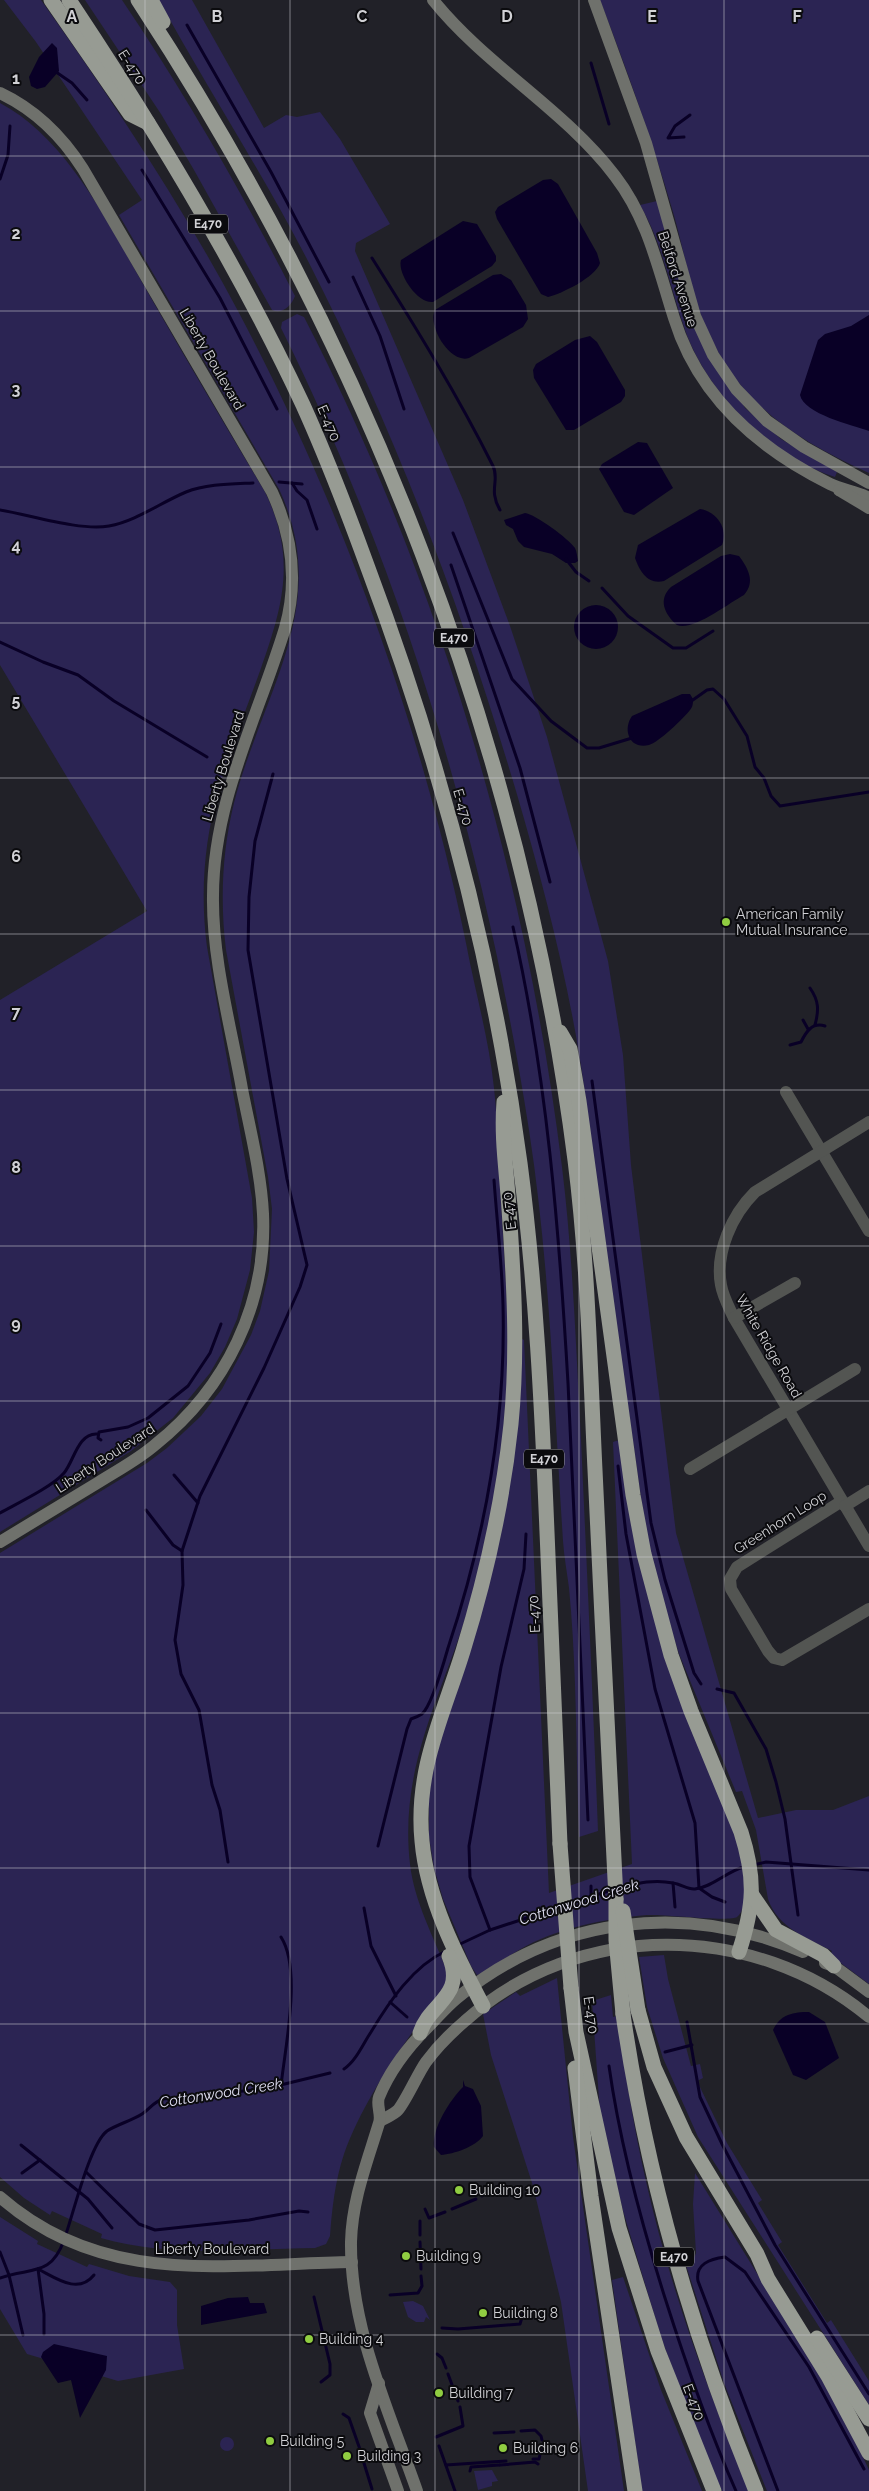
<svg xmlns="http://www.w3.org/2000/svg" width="869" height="2491" viewBox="0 0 869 2491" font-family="Raleway,sans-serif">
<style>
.green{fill:#2b2453}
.water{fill:#090026}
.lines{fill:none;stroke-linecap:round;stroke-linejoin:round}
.stream{stroke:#090026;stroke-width:3}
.street{stroke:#535552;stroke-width:12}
.secondary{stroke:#6f716c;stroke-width:12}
.highway{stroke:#979b93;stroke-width:15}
.highway-bridge{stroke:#979b93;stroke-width:15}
.grid{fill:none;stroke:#d1d1d5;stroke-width:1;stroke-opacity:0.55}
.poi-dot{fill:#90cd41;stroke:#0b0b0e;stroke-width:2}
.labels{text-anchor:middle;stroke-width:4;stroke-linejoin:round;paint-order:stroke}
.shield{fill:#0b0b0e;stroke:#969699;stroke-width:1}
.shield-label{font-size:12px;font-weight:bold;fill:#d1d1d5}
.street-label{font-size:14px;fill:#d1d1d5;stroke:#0b0b0e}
.poi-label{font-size:14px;fill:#d1d1d5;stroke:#0b0b0e;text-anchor:start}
.water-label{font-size:15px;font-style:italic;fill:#dfdef1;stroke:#0b0b0e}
.grid-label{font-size:16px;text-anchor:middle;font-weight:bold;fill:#d1d1d5;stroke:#0b0b0e;stroke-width:4;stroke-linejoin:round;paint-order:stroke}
</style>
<rect width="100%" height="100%" fill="#212128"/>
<g class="green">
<path d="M4,0H41C112,100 180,202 238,311C341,505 422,727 466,943C475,991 489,1039 494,1088C498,1126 499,1165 501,1203C505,1273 512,1344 506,1414C500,1479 487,1547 468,1610C441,1697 399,1768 410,1864C414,1901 434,1938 448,1973V1982C412,2033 365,2094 344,2154C335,2181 332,2209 330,2236L326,2244L315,2248C244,2249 170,2258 101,2238L102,2234L52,2211L50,2215L24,2198L0,2177V1553L147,1463L167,1448L201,1416L222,1389L251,1335L260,1311L269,1271L272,1209L268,1177L226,950C220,901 222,852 234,803C262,693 333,605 279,489L119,215L142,200L36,42Z"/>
<path d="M85,0H122C186,95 243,194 295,296C292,305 282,315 272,310L194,170L161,114Z"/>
<path d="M159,0H192L264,128L286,115L297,117L320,112L340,139L390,224L356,243L355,251L463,500L510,626L547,737L608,961L623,1055L631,1165L676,1533L758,1818L796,1810H833L869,1796V1984L830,1955L832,1951C807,1938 778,1928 768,1899L756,1830L742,1791L736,1792L679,1654L667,1616L647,1539L592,1158C582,1033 551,911 516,791C461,606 396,433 308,261C262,172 207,88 159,0Z"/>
<path d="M600,0H869V473C790,437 735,401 702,318C689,284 683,246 673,212C652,140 627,70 600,0Z"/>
<path d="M0,103C72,141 115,237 155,305C191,368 228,430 265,492C297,558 283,606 260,671C246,710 230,749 219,789C204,841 200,894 207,947L252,1198L254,1232L250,1270L237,1319L225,1347L210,1373L173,1418L131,1451L0,1532V1000L147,911L0,665Z"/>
<path d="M657,201L683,293L745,408L781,439L837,472L835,477C771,457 707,393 685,330C670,288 663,244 640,205Z"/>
<path d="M297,314L304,317C439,579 526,874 562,1167C573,1257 576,1349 581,1440C587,1570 593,1701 598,1831L579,1837C576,1754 577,1670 569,1588C567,1572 564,1557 563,1541C554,1403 550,1266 529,1130C486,853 406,579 281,328L282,322Z"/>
<path d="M520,1338L524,1340L549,1893L632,1864L613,1442L619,1440L631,1519L738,1843C741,1860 753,1904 737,1917C730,1922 662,1914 647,1915C604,1919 556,1928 519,1950C506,1957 491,1970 477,1975L471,1966L443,1899L434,1868L429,1837V1793L436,1751L464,1670Z"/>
<path d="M664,1955L668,1979L691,2066L700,2064L703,2078L697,2081L727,2143L762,2200L758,2203L782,2242L778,2245L827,2323L831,2320L869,2381V2405L698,2137L663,2058L647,2007L639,1957Z"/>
<path d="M557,1978L573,2137L624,2491H588L561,2302L533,2186L491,2055L483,2014L516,1992L520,1996Z"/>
<path d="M611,1995L613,2017L617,2016C625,2070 633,2124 645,2177C669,2285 707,2390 750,2491H722L697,2436L661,2337L623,2211L600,2113L592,2001Z"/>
<path d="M695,2173L819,2374L847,2423L869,2470V2491H767L724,2383L685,2262L694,2258L696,2253L693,2204Z"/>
<path d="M0,2217L38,2241L37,2244L87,2267L89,2264L129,2276L170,2282L177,2290V2325L184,2369L118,2381L27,2354L0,2309Z"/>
<path d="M623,2277L661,2390L702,2491H642L612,2280Z"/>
<path d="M413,2301L423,2306L430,2320L426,2317L424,2322H416L408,2317L403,2302Z"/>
<circle cx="227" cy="2444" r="7"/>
<path d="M492,2470L498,2481L492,2482V2486L478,2490L474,2471Z"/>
</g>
<g class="water">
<path d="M52,43L57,48L59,71L45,87L37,89L31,86L29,77L39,57Z"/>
<path d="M551,179L558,184L597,253L600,263C596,277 561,294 548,297L541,294L497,219L495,212L498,207L543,180Z"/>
<path d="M463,221L477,224L496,256V261L492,266L433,302C417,304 397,273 401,260Z"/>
<path d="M501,274L511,280L526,305L528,319L523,327L469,358C450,364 427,326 435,310L493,275Z"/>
<path d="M869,315V431C852,425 804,414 800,395L818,340L825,334L851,326Z"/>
<path d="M590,336L597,342L625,390V396L621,402L574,430H566L534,378L533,370L536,364L575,340Z"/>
<path d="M638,442L647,443L673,488L634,515L624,512L599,469L602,464Z"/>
<path d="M700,509C716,511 729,529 722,545L664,581C648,585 640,572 635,558L638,545Z"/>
<path d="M525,513C535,514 569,539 575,548C577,552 577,557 578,561L575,563H566L552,554L524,547L518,541L513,529L506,525L504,520Z"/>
<path d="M730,554L739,556C748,568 756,582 744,595C729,603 692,632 677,625C664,614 658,599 671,587L721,556Z"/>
<circle cx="596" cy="627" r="22"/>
<path d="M682,694H690L693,699C693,703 693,707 690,710C684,718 658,743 649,745C630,750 622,730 632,716Z"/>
<path d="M809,2012L825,2022L839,2058L806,2080L793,2075L773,2030C780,2014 794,2012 809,2012Z"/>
<path d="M463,2080L465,2086L473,2089L481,2106L483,2136C475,2147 454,2154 441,2155L434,2147C432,2128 450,2100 463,2087Z"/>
<path d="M248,2297L250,2303H264L267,2313L201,2325V2306L228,2298Z"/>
<path d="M54,2344L107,2356L106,2370L80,2418L71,2380L58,2383L41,2357L43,2352Z"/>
</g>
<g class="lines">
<g class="stream">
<path d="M187,25L271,172L329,282"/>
<path d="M591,63L609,124"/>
<path d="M56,72L72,83L87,100"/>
<path d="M684,137L668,138L675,126L690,115"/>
<path d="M142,170L220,298L277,409"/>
<path d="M0,179L8,155L10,126"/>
<path d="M372,258C415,326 457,394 493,466C500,480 488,490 500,510"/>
<path d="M353,277L380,336L404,409"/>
<path d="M279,482L302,484"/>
<path d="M292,483L297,491L307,500L317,529"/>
<path d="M0,510C31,515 79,531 109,526C136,521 160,503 186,492C206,484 231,484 253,483"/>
<path d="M453,533L512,679L551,721L587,748H599L632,738"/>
<path d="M566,559L576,572L589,581"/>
<path d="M451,565L520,768L550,882"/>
<path d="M602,588L628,616L673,648H686L713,631"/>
<path d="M0,642L43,662L78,675L114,701L207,757"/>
<path d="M690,702L707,690L713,689L724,699L747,736L755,767L764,778L771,796L780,806L869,792"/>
<path d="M513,927C547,1077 559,1229 568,1383C576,1529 581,1675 588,1820"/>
<path d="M810,988C819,1001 819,1010 815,1025"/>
<path d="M803,1020L808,1029"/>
<path d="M790,1045L801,1042C806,1032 812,1022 825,1026"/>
<path d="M592,1081L651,1523L665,1580L694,1673L701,1684"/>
<path d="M101,1440L98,1438L99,1432L128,1427L148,1418L188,1386L210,1353L221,1324"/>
<path d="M618,1466L626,1534L655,1689L695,1823L699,1888L712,1897L725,1902"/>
<path d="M174,1475L198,1503"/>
<path d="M146,1510L173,1545L182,1551"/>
<path d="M0,1513C16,1504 52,1487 64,1473C74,1461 78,1433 97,1434"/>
<path d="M717,1689L734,1693L766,1749L776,1782L785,1819L798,1915"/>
<path d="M378,1846L407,1729L411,1719C414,1718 419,1716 422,1714C432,1705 444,1662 448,1648C485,1537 506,1422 503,1305C502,1264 497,1222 494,1180"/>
<path d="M228,1862L220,1810L212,1785L199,1710L181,1674L175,1640L183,1585L182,1551L200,1496L264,1368L300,1287L307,1265L287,1179L248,950L249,897L255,841L273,774"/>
<path d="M753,1865L766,1862L869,1870"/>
<path d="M673,1883L675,1907"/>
<path d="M620,1888C639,1883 654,1879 673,1883C681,1884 688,1890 695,1889C713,1887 727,1871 744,1867"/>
<path d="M591,1895V1886"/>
<path d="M570,1903L612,1890"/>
<path d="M364,1908L371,1946L396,1996"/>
<path d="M490,1930L470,1877L469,1846L501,1667L524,1569L526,1534"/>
<path d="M458,1945L490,1930L560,1907"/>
<path d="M390,2002L407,2017"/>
<path d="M687,2022L700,2097L722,2144L775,2245L869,2394"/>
<path d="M665,2052L692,2045"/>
<path d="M609,2066C620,2145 641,2222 665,2298C686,2364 708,2428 736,2491"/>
<path d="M344,2069C356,2061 363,2044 371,2032C389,2002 413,1966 446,1951"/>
<path d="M281,2086C285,2047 302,1970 281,1937"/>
<path d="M21,2145L88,2199L112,2228"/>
<path d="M86,2172L139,2224L155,2230L249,2220L299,2211L308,2212"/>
<path d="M22,2173L40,2160"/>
<path d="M482,2196L500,2185"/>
<path d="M425,2209L429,2218L445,2212"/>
<path d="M452,2209L476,2199"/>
<path d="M420,2221V2235"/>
<path d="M66,2234C74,2211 90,2144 107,2131C118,2124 131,2121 142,2114C150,2109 153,2102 163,2099L264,2089L330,2073"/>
<path d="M420,2242L421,2269"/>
<path d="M0,2252L9,2275L23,2335"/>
<path d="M38,2269L44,2314V2334"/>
<path d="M38,2269C56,2278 78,2295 94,2275"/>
<path d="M0,2278C31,2267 51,2277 64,2240"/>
<path d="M390,2295L418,2293L422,2286L421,2276"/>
<path d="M314,2297L330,2364V2375L321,2382"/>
<path d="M442,2328L458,2329L520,2324L523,2314"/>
<path d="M437,2354L442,2358L446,2368"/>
<path d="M448,2374L458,2401"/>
<path d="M343,2414L349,2418L363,2458"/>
<path d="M521,2431L535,2430L541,2436L542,2440"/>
<path d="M494,2433L514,2432"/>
<path d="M436,2437L463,2426L460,2407"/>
<path d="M439,2446L455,2491"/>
<path d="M533,2459H539L541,2450"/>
<path d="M363,2460L372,2489"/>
<path d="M446,2465L506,2461"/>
<path d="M500,2465L535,2462L538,2464"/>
<path d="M470,2471L471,2467L499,2465"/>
<path d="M778,2491L698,2281C695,2264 710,2259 725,2257L745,2272L809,2367L864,2469"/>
</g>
<g class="street">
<path d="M786,1092L869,1231"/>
<path d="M869,1122L755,1192C732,1215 715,1252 721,1285C723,1297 729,1307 734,1318L869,1546"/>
<path d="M734,1318L795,1283"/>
<path d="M690,1469L855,1369"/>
<path d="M842,1501L737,1567L730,1579L731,1589L768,1651L774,1658L782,1660L869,1609"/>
<path d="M845,1506L869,1491"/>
</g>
<g class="secondary">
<path d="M433,0C486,66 564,109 615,176C648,219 658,268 674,318C698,396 759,449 830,484C842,490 856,491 869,498"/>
<path d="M594,0L646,143L695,316L713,355L736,389L767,421L804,447L869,483"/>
<path d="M0,93C36,110 62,136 83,169L272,492C292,535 298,582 285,628C258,717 213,801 213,896C212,959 231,1027 242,1089C250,1130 261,1172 263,1214C267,1304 226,1388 156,1444C139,1459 118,1470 99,1482C66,1502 33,1522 0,1542"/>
<path d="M839,490L869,508"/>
<path d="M825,1963L834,1966L869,1992"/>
<path d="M380,2121C386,2118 392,2115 397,2111C404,2105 418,2073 426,2062C437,2047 451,2033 465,2021C578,1919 754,1921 869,2017"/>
<path d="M0,2197C104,2288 225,2264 352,2262"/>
<path d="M379,2383L370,2413L398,2491"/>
<path d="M417,2491C389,2411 350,2328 351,2242C352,2200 367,2163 379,2123C382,2115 376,2105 379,2097C390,2070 409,2046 428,2027C438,2017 446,2007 457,1998C557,1916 685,1901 803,1952"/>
</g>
<g class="highway">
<path d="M51,0L130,114L148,123"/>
<path d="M69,0C155,129 237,264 303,405C327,458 348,513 368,568C440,760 493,959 520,1163C536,1285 542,1409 547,1532C551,1636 556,1740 560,1844"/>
<path d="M138,0C368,350 522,744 575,1160C588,1263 590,1366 595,1470C602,1613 608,1756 616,1899"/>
<path d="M151,0L163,22"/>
<path d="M560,1032L570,1049L579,1101L633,1495L644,1554L671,1655L691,1711L741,1832C756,1879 754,1906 739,1952"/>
<path d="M752,1895L776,1930L823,1955L834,1966"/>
<path d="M571,1988L576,2032L619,2228L658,2351L714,2491"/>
<path d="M483,2006C456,1955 427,1899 422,1841C415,1770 443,1716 463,1651C486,1577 503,1501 511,1424C518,1353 514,1281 509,1209C507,1174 501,1138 504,1102"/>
<path d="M638,2010L654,2067L686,2137L757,2254L768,2279L828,2376L869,2453"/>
<path d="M623,2014C647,2179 693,2337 756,2491"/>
<path d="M420,2033C430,2002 466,1997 449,1956"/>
<path d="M575,2068L591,2196L635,2491"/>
<path d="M817,2338L869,2419"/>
</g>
<g class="highway-bridge">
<path d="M560,1844L571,1988"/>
<path d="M616,1899V1940L623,2014"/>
<path d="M623,1911L638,2010"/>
</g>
</g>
<path class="grid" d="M145,0V2491M290,0V2491M435,0V2491M579,0V2491M724,0V2491M0,156H869M0,311H869M0,467H869M0,623H869M0,778H869M0,934H869M0,1090H869M0,1246H869M0,1401H869M0,1557H869M0,1713H869M0,1868H869M0,2024H869M0,2180H869M0,2335H869"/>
<g class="poi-dot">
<circle cx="726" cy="922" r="5"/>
<circle cx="459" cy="2190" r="5"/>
<circle cx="406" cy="2256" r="5"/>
<circle cx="483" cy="2313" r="5"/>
<circle cx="309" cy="2339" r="5"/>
<circle cx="439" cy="2393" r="5"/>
<circle cx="270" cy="2441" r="5"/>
<circle cx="503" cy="2448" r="5"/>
<circle cx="347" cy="2456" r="5"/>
</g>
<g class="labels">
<g class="shield">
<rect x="188" y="214.5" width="40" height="19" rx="4"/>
<rect x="434" y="628.5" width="40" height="19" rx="4"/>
<rect x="524" y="1449.5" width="40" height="19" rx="4"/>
<rect x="654" y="2247.5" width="40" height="19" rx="4"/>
</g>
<g class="shield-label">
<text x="208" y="228">E470</text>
<text x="454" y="642">E470</text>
<text x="544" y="1463">E470</text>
<text x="674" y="2261">E470</text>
</g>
<g class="street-label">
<text transform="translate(132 67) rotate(57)" y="5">E-470</text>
<text transform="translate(678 279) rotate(72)" y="5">Belford Avenue</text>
<text transform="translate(212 359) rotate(60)" y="5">Liberty Boulevard</text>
<text transform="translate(329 423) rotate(67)" y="5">E-470</text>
<text transform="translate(223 766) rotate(-73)" y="5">Liberty Boulevard</text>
<text transform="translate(463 807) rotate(74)" y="5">E-470</text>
<text transform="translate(509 1211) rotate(-97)" y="5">E-470</text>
<text transform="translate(769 1346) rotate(60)" y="5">White Ridge Road</text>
<text transform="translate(105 1458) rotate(-33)" y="5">Liberty Boulevard</text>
<text transform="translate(780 1522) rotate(-32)" y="5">Greenhorn Loop</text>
<text transform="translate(534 1614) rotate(-93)" y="5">E-470</text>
<text transform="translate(591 2015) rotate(82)" y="5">E-470</text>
<text x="212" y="2254">Liberty Boulevard</text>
<text transform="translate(694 2402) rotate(69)" y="5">E-470</text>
</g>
<g class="poi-label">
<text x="736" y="919">American Family<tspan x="736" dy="16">Mutual Insurance</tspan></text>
<text x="469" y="2195">Building 10</text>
<text x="416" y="2261">Building 9</text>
<text x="493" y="2318">Building 8</text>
<text x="319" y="2344">Building 4</text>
<text x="449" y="2398">Building 7</text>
<text x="280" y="2446">Building 5</text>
<text x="513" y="2453">Building 6</text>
<text x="357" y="2461">Building 3</text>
</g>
<g class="water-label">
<text transform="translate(579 1902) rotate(-17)" y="5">Cottonwood Creek</text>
<text transform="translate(221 2093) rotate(-9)" y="5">Cottonwood Creek</text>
</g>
</g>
<g class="grid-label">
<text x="72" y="22">A</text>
<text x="217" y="22">B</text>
<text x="362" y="22">C</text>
<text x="507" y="22">D</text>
<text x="652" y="22">E</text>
<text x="797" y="22">F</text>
<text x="16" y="84">1</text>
<text x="16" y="239">2</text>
<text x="16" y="395">3</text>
<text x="16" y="551">4</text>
<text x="16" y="706">5</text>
<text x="16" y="862">6</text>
<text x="16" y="1018">7</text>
<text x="16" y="1173">8</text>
<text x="16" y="1329">9</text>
</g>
</svg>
